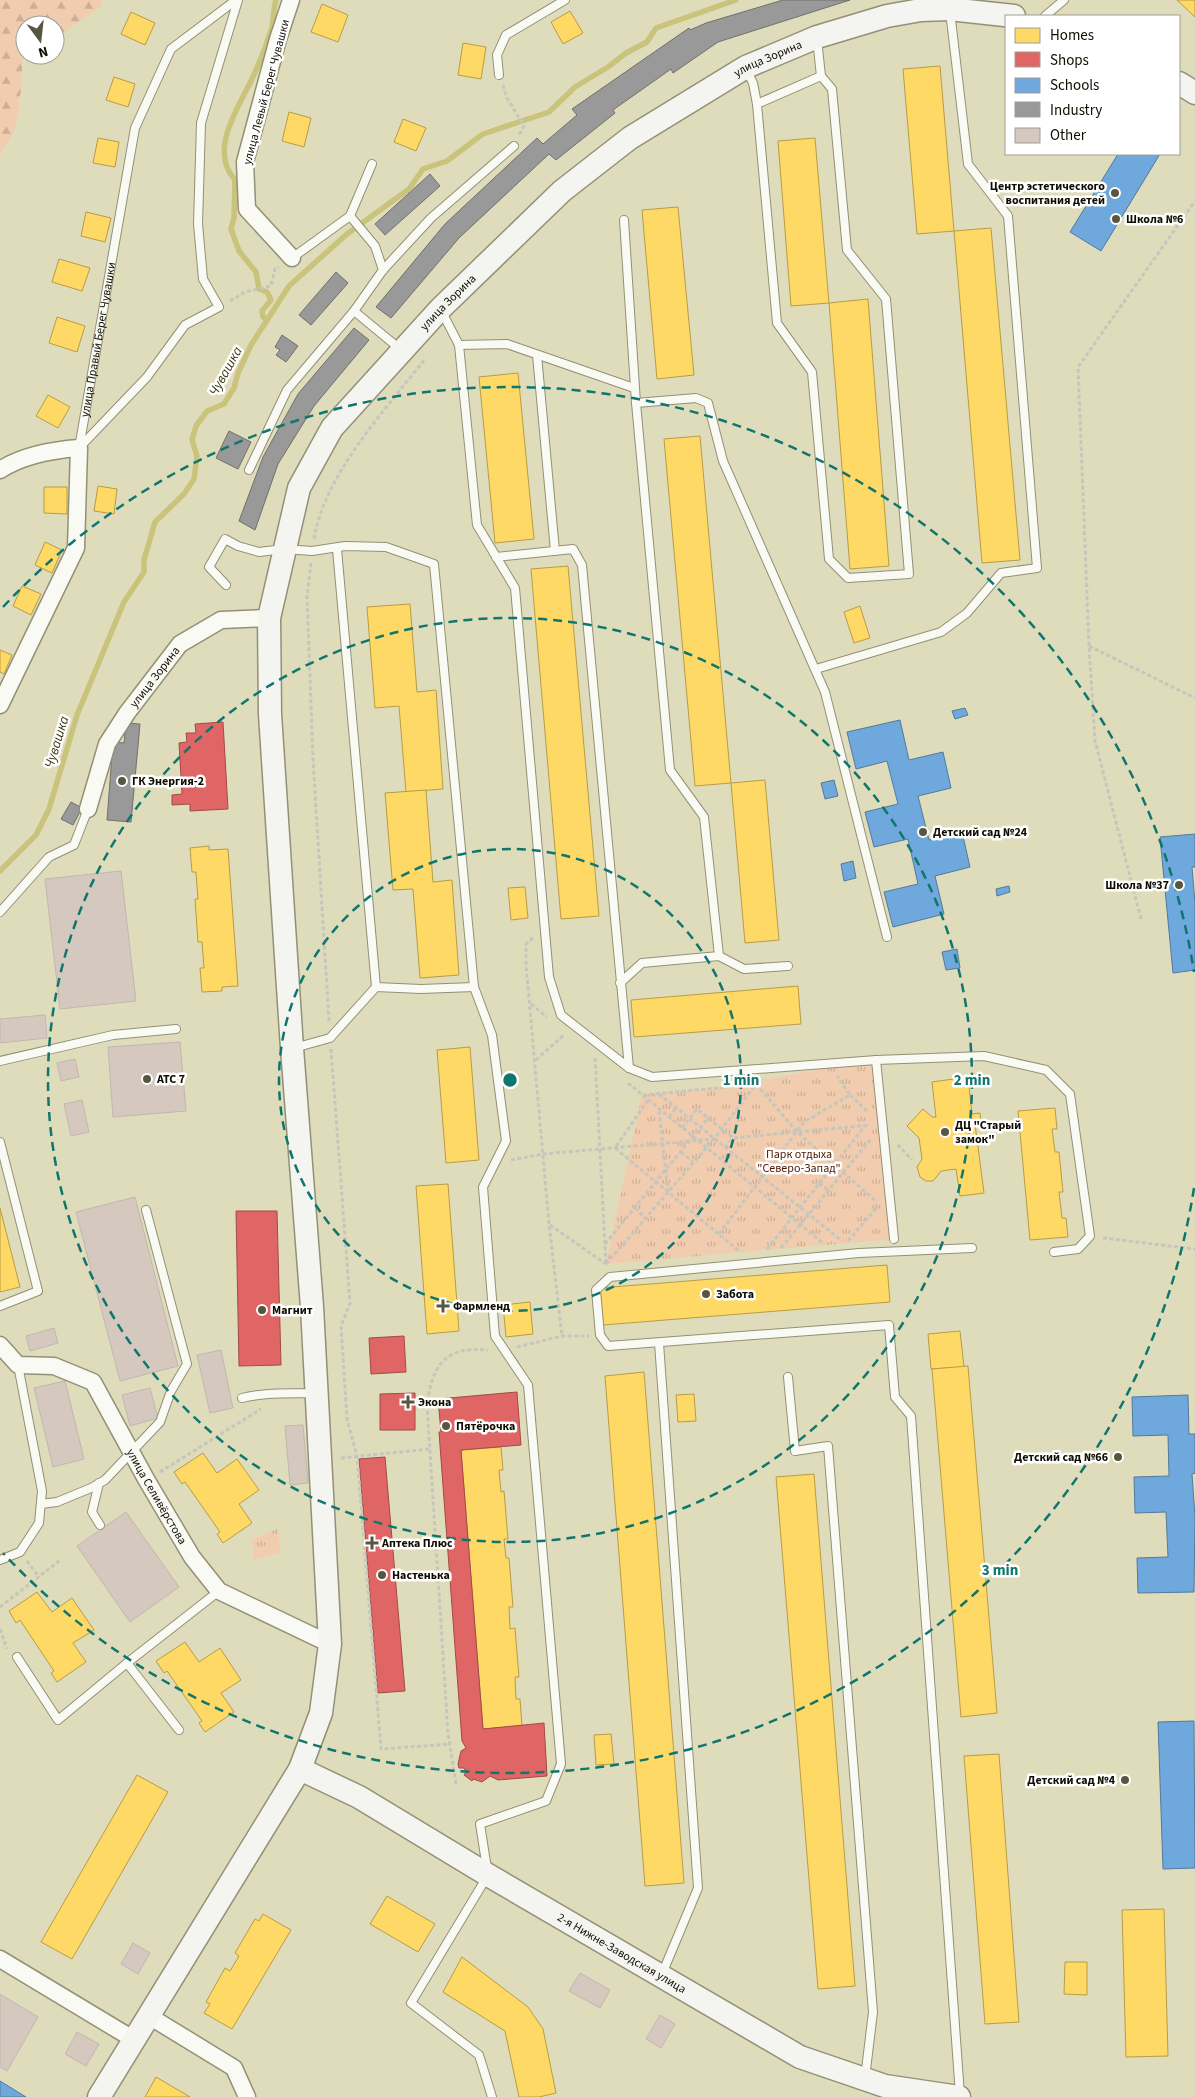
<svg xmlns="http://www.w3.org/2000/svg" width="1195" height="2097" viewBox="0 0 1195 2097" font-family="'Source Sans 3',sans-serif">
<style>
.grass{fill:url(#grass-tufts)}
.forest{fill:url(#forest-firs)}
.homes{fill:#ffd966;stroke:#b79c47}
.shops{fill:#e06666;stroke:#a14b47}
.schools{fill:#6fa8dc;stroke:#527a9a}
.industry{fill:#999;stroke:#706f6b}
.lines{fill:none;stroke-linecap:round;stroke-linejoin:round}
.stream{stroke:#cac37c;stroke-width:5.5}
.building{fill:#d5c8bf;stroke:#c2b7ae}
.lane-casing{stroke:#939076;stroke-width:10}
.street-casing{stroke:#939076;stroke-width:19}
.secondary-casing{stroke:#939076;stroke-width:25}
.path{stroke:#c6c6bd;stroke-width:3;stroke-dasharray:4 2.5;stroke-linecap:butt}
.lane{stroke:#fafaf5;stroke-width:8}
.street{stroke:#fafaf5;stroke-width:16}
.secondary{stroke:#f4f4f1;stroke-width:22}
.ring{fill:none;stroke:#0f766e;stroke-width:2.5;stroke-dasharray:9 6}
.poi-dot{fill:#585541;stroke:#fff;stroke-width:2}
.labels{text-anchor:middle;stroke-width:5;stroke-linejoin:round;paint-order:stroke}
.street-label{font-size:12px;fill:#0f0d00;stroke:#fff}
.poi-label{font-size:12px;font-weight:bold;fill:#0f0d00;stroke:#fff;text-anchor:start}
.park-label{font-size:12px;fill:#4c1901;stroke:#fff}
.water-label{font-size:14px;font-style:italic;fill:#3f3b15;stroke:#fff}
.centre{fill:#0f766e;stroke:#fff;stroke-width:2.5}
.ring-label{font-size:15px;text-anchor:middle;font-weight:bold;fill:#0f766e;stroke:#fff;stroke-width:5;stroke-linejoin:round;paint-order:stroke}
</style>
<defs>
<pattern id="grass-tufts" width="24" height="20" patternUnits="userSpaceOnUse" patternTransform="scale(1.25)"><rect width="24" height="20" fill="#f1ccae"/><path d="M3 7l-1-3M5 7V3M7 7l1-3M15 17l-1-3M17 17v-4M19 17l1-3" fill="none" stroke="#cdae94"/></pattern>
<pattern id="forest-firs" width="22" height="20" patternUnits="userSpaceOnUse" patternTransform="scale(1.25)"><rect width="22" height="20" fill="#f1ccae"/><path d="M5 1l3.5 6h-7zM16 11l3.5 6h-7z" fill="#cdae94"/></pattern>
</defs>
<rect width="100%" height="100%" fill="#dfdcbb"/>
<g class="grass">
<path d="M876,1060L894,1239L606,1264L642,1095L713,1088Z"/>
<path d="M277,1529L281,1552L254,1560L252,1540Z"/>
</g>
<path class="forest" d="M0,0H102L100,7L55,38V25H25V55H29L22,60V82L15,129L0,155Z"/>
<g class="homes">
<path d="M1177,0H1195V17Z"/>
<path d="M322,4L348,15L338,42L311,32Z"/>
<path d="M570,11L583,33L563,44L551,22Z"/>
<path d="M131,12L155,23L145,45L121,34Z"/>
<path d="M463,43L486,47L481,79L458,75Z"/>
<path d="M940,66L954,231L917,234L903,69Z"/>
<path d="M114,77L135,84L128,107L106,100Z"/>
<path d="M289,112L311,118L304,147L282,141Z"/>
<path d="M403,119L426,128L416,151L394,142Z"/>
<path d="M98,138L119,142L115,167L93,163Z"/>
<path d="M815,138L829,303L791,306L778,141Z"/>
<path d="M678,207L694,375L657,379L642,210Z"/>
<path d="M86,212L111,218L105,242L81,236Z"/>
<path d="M991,228L1020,560L982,563L954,231Z"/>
<path d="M59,259L90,268L82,291L52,282Z"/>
<path d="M868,299L889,566L850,569L829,303Z"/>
<path d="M57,317L85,326L77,352L49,343Z"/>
<path d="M518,373L534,539L495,543L479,377Z"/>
<path d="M48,395L70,407L58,428L36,416Z"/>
<path d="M700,436L731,783L695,786L664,439Z"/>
<path d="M98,486L117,489L114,514L94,511Z"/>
<path d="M44,487H67V514L44,513Z"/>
<path d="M45,542L62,550L52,573L35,565Z"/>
<path d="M568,566L599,916L561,919L531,569Z"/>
<path d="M22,586L41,594L31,615L13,606Z"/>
<path d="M410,604L417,692L436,690L443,789L406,792L399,706L375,708L367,607Z"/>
<path d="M860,606L870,638L854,643L844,612Z"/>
<path d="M0,650L12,655L4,674L0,672Z"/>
<path d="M765,780L779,940L745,943L731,783Z"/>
<path d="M426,790L433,882L452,880L459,975L420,978L413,889L393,890L385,793Z"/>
<path d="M209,846V850L228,849L238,986L222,987V991L202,992L200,968H204L202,942H198L195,899H198L196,872H192L190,848Z"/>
<path d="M525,887L528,918L511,920L508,888Z"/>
<path d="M798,986L801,1024L634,1037L631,1000Z"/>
<path d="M470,1047L479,1160L446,1163L437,1050Z"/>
<path d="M968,1077L972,1114L980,1113L981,1123L975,1124L984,1193L960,1196L956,1169L941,1171L933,1181H926L920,1177L917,1167L922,1159L919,1138L907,1126L923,1109L932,1117H936L932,1082Z"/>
<path d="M1055,1108L1057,1129H1052L1055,1152H1059L1063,1192H1059L1062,1218H1066L1068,1237L1030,1240L1018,1111Z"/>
<path d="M448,1184L459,1331L427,1334L416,1186Z"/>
<path d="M0,1208L20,1287L0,1292Z"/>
<path d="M887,1265L890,1302L603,1325L600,1288Z"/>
<path d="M530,1302L533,1334L506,1337L503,1305Z"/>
<path d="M960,1331L964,1367L931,1369L928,1334Z"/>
<path d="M968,1366L997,1713L961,1717L932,1369Z"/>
<path d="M644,1372L684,1883L645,1886L605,1376Z"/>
<path d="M694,1394L696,1421L678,1422L676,1395Z"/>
<path d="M501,1447L503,1470H499L501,1492L504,1491L508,1539H504L506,1558H509L513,1607H509L510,1629L515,1628L519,1677H515L516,1699H520L522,1726L483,1729L461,1450Z"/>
<path d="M203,1453L217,1473L237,1459L259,1490L239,1504L252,1523L223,1543L217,1534L220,1532L185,1482L182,1484L174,1472Z"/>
<path d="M814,1474L855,1986L818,1989L776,1477Z"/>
<path d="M37,1592L52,1612L72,1598L94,1630L73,1643L86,1662L57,1682L51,1673L54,1671L20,1620L16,1623L9,1611Z"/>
<path d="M185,1642L199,1662L220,1648L241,1680L221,1693L234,1712L205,1732L199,1723L202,1721L167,1671L164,1673L156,1661Z"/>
<path d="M611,1734L614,1764L596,1765L594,1735Z"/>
<path d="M999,1754L1019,2022L985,2024L964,1756Z"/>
<path d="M137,1775L168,1792L72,1959L41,1942Z"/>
<path d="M387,1896L435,1924L418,1952L370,1924Z"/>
<path d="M1164,1909L1168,2056L1126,2057L1122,1910Z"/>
<path d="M263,1914L291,1930L232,2029L204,2013L210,2004L206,2002L225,1968L230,1971L239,1956L235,1953L255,1919L259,1921Z"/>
<path d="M462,1957L528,2007L543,2029L556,2093L539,2097H519L505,2031L443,1992Z"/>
<path d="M1065,1962H1087V1995L1064,1994Z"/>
<path d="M156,2077L190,2097H145Z"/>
</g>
<g class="shops">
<path d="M223,722L228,809L190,811V804L172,805V795L182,794L179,743L187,742L186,733H196L195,724Z"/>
<path d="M236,1211H277L281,1365L239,1366Z"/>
<path d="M404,1336L406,1372L371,1374L369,1338Z"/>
<path d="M517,1392L521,1445L461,1450L483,1729L544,1723L547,1776L498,1780L490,1776L482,1782L473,1779L472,1781L464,1775L466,1772L464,1768H459L458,1764L461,1751L466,1748L462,1741L439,1432H441L438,1399Z"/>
<path d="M415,1393V1430H380V1394Z"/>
<path d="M385,1457L405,1691L378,1693L359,1459Z"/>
</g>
<g class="schools">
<path d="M1118,154H1160L1101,251L1070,232Z"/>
<path d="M965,708L968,715L955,719L952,711Z"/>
<path d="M900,720L909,760L943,752L951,788L918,796L929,840L962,832L970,867L935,876L944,914L893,927L884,892L918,884L908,839L874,847L865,812L898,804L887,761L856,769L847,732Z"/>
<path d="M834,780L838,796L825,799L821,783Z"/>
<path d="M1195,834V867H1192L1195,903V970L1173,973L1160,837Z"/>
<path d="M853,861L856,878L844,881L841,864Z"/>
<path d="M1009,886L1010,892L997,896L996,889Z"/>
<path d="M957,949L960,968L946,970L942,952Z"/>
<path d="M1188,1395L1189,1434H1195V1473L1192,1474L1195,1517L1194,1592L1138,1593L1137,1558L1168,1557L1166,1512L1135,1513L1134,1477L1169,1476L1168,1435L1133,1436L1132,1397Z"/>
<path d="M1194,1721L1195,1868L1163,1869L1158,1722Z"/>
<path d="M0,2081L26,2097H0Z"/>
</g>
<g class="industry">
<path d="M783,0H850L718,42L673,73L671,69L613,110L615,113L556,160L549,154L459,238L391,318L376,307L445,224L537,138L543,144L577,115L572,109L689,28L690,30L706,23Z"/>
<path d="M430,174L440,186L385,235L375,224Z"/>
<path d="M336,272L348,283L311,325L299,315Z"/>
<path d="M354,328L369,340L314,406L278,464L255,530L239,521L263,457L298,394Z"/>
<path d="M282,335L298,346L286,362L276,355L280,350L275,347Z"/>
<path d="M229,431L251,442L238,469L216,458Z"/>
<path d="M126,723L140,724L131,822L107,820L113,742L124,743Z"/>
<path d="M71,802L82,808L73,825L61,819Z"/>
</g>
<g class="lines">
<g class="stream">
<path d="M266,319L263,317L262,311L271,300L267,292L259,289L256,272L239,251L231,229L234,218L235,180C206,148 243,102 256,70C262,57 268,41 272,27C274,18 273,9 276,0"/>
<path d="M0,871L36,835L49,809L77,715L124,602L144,572V560L155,522L184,494L194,479L197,456L192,440L196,426L207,411L224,404L234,388L238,373L251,345L289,286L347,234L409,189L423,169L447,161L483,134L549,112L575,87L608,67L626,53L647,42L656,28L736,0"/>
</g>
</g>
<g class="building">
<path d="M121,871L136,1001L60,1009L45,879Z"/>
<path d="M45,1015L47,1038L0,1043V1019Z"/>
<path d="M180,1042L186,1111L113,1117L108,1047Z"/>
<path d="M75,1059L79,1077L61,1081L57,1063Z"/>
<path d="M82,1100L89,1132L71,1136L64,1104Z"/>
<path d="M135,1197L178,1366L120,1381L76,1212Z"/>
<path d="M54,1328L58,1343L30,1351L26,1336Z"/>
<path d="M221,1350L233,1408L210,1413L197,1355Z"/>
<path d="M65,1381L84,1459L53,1467L34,1388Z"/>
<path d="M150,1388L158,1418L130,1426L122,1395Z"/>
<path d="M303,1425L308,1483L290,1485L285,1426Z"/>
<path d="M126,1512L179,1587L130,1622L77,1546Z"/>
<path d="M133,1943L150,1953L138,1974L121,1964Z"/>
<path d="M580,1973L610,1990L600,2008L569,1991Z"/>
<path d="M0,1994L38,2017L7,2071L0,2067Z"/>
<path d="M660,2015L675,2024L661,2048L646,2039Z"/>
<path d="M77,2032L99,2044L86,2066L65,2054Z"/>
</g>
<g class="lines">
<g class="lane-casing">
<g id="lane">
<path d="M1045,16L1064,0"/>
<path d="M746,69L753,83L757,104L777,323L812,372L829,559L848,578L909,574L886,299L847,250L832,89L821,76L817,39"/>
<path d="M499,75L497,55L506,35L565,0"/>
<path d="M757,104L821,76"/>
<path d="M350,216L372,164"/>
<path d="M624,220L636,403L670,770L704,817L719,956L744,969L788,966"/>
<path d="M292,258L350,216L375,246L383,270"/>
<path d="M354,311L400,349"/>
<path d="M442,312L459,345L477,525L515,588L549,977L561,1015L629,1068L652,1077L876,1060L984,1056L1046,1070L1070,1094L1090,1236L1078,1249L1054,1252"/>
<path d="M459,345L507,344L634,388"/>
<path d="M537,355L555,551"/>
<path d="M636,403L696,398L708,403L723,461L825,692L887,937"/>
<path d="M79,448L147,377L185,325L219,307L203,279L198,224L201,123L238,0"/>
<path id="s1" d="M79,448L135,128L171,49L236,0"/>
<path d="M249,470L287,390L354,311L383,270L431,218L514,146"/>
<path d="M337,549L376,987"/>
<path d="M496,557L573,549L582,565L629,1068"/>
<path d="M226,585L209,567L225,539L238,546L259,552L284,549L312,551L345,546L386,547L434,564L474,987L492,1035L506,1141L483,1187L495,1336L528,1385L561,1764L546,1801L480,1824L488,1875L411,2003L479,2055L492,2097"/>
<path d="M816,669L941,632L967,613L1001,573L1037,568L1008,216L968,164L950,11"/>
<path d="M0,912L49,857L74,845L88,809"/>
<path d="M620,983L642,963L719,956"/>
<path d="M294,1048L330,1038L376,987L421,989L474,987"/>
<path d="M876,1060L894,1239"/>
<path d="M0,1061L113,1035L176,1029"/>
<path d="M0,1142L38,1291L0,1306"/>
<path d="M659,1343L698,1888L662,1974"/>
<path d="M788,1377L795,1451L828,1446L873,2012L865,2078"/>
<path d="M242,1398C267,1392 289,1394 314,1393"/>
<path d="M99,1483L92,1512L100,1525"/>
<path d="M41,1504L57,1502L91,1488L105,1480L160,1422L171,1391L187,1364L146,1210"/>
<path d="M0,1560L20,1552L39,1523L42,1491L18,1365"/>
<path d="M17,1657L58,1720L127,1663"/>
<path d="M179,1730L127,1663L219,1591"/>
<path d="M960,2095L911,1416L895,1397L889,1325L608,1346L600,1335L596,1290L610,1277L859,1253L972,1248"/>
</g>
</g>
<g class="street-casing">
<g id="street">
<path d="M291,0L278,39L245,162L247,209L292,258"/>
<path d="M0,470C23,455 52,450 79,448L76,548L0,705"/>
<path id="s2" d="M88,809L107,744L127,713L180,644L221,620L269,618"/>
<path id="s3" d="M0,1345L18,1365L54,1366L93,1382L146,1479L192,1557L219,1591L330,1644"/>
<path d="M0,1959L133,2039"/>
<path d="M149,2016L234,2068L247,2097"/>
</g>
</g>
<g class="secondary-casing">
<g id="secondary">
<path d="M1179,83L1195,93"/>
<path id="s4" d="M300,1769L359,1797L488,1875L800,2057L885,2086L959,2097"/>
<path id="s5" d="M99,2097L300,1769L321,1713L330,1644L312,1307L292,1048L270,714L269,618L299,488L332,428L441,308L562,191L630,138L746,67L817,37L887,16L921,10L949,9L1014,16"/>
</g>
</g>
<g class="path">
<path d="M503,85L507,98L524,126L519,135"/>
<path d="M230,301L245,292L271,286L275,269L279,267"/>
<path d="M314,539C324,475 386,409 425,359"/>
<path d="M311,563L307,597L313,759L329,1021"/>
<path d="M1089,646L1195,698"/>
<path d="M1141,919L1095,741L1089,646L1078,367L1195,201"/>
<path d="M533,938L526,944V965L549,1224L562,1336"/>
<path d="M531,1004L547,1017"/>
<path d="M331,1049L350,1303L341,1326L347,1419L357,1456L381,1749L450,1744"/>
<path d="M595,1058L606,1264"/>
<path d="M536,1060L565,1034"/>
<path d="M628,1083L824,1244"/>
<path d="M756,1084L797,1132L877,1202"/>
<path d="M659,1094L842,1241"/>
<path d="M643,1095L749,1085"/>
<path d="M850,1095L867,1111"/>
<path d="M648,1100L615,1148L739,1251"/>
<path d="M659,1111L668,1191"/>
<path d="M669,1117L676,1108"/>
<path d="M682,1128L697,1109L733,1138L870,1125"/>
<path d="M897,1146H899L912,1160"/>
<path d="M725,1148L733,1138"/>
<path d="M681,1152L693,1162"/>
<path d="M511,1160L543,1154L714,1139"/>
<path d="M724,1163L732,1154"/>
<path d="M819,1183L828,1190"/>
<path d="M635,1208L646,1218"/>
<path d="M550,1225L606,1264"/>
<path d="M719,1234L804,1122L850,1095L837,1076"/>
<path d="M1103,1238L1195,1249"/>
<path d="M848,1241L878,1206"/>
<path d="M605,1244L708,1118"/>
<path d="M781,1248L871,1139"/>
<path d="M767,1249L865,1126"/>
<path d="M606,1264L714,1139L756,1084"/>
<path d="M517,1347L562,1336H589"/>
<path d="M341,1458L430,1449"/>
<path d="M160,1472L261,1409"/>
<path d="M27,1561L39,1577"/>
<path d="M0,1607L59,1561"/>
<path d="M0,1629L7,1649"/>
<path d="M456,1784L448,1734L427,1404C433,1364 445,1346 488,1350"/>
</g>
<use href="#lane" class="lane"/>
<use href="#street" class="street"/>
<use href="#secondary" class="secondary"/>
</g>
<g class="ring">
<circle cx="510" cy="1080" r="231"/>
<circle cx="510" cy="1080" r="462"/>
<path d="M1194 1188A693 693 0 0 1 3 1553M3 607A693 693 0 0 1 1194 972"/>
</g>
<g class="poi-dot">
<circle cx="1115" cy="193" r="5"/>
<circle cx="1116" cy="219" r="5"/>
<circle cx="122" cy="781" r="5"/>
<circle cx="923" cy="832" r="5"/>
<circle cx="1179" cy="885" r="5"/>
<circle cx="147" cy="1079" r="5"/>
<circle cx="945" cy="1132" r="5"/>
<circle cx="706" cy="1294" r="5"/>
<path d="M440.5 1298.5h5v5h5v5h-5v5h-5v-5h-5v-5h5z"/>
<circle cx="262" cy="1310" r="5"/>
<path d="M405.5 1394.5h5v5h5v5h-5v5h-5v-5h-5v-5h5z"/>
<circle cx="446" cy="1426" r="5"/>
<circle cx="1118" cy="1457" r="5"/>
<path d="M369.5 1535.5h5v5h5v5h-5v5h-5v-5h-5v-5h5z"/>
<circle cx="382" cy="1575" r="5"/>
<circle cx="1125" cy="1780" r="5"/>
</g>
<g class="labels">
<g class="street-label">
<text dy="4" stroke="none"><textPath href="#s5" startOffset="2320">улица Зорина</textPath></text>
<text transform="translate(266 92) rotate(-75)" y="4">улица Левый Берег Чувашки</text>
<text dy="4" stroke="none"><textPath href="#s5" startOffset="1915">улица Зорина</textPath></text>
<text dy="4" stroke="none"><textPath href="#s1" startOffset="110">улица Правый Берег Чувашки</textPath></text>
<text dy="4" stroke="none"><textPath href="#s2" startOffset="150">улица Зорина</textPath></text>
<text dy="4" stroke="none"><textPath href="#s3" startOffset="236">улица Селивёрстова</textPath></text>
<text dy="4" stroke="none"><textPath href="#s4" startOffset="371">2-я Нижне-Заводская улица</textPath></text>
</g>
<g class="poi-label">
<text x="1105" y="190" text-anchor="end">Центр эстетического<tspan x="1105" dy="14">воспитания детей</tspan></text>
<text x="1126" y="223">Школа №6</text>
<text x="132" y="785">ГК Энергия-2</text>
<text x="933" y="836">Детский сад №24</text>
<text x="1169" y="889" text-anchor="end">Школа №37</text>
<text x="157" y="1083">АТС 7</text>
<text x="955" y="1129">ДЦ "Старый<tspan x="955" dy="14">замок"</tspan></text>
<text x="716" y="1298">Забота</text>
<text x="453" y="1310">Фармленд</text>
<text x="272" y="1314">Магнит</text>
<text x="418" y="1406">Экона</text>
<text x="456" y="1430">Пятёрочка</text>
<text x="1108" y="1461" text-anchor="end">Детский сад №66</text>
<text x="382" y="1547">Аптека Плюс</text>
<text x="392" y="1579">Настенька</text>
<text x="1115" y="1784" text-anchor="end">Детский сад №4</text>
</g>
<g class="park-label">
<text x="799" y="1158">Парк отдыха<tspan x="799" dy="14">"Северо-Запад"</tspan></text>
</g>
<g class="water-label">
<text transform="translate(225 371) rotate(-61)" y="5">Чувашка</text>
<text transform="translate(56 742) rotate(-73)" y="5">Чувашка</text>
</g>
</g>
<circle cx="510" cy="1080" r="8" class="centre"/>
<g class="ring-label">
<text x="741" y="1085">1 min</text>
<text x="972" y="1085">2 min</text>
<text x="1000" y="1575">3 min</text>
</g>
<rect x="1005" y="15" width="175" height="140" fill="#ffffff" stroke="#9f9e99"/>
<rect x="1015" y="28" width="25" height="15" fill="#ffd966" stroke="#9f9e99"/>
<text x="1050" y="40" font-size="15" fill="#0f0d00">Homes</text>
<rect x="1015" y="52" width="25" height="15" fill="#e06666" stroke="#9f9e99"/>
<text x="1050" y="65" font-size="15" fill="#0f0d00">Shops</text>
<rect x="1015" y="78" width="25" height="15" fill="#6fa8dc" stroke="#9f9e99"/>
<text x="1050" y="90" font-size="15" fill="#0f0d00">Schools</text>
<rect x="1015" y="102" width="25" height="15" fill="#999999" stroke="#9f9e99"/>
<text x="1050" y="115" font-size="15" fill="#0f0d00">Industry</text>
<rect x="1015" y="128" width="25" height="15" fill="#d5c8bf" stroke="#9f9e99"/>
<text x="1050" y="140" font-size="15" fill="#0f0d00">Other</text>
<g transform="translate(40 40) rotate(165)"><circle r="24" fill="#ffffff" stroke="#9f9e99"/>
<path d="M0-4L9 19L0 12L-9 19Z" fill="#585541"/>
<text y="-8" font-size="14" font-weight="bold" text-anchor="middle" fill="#0f0d00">N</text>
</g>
</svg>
